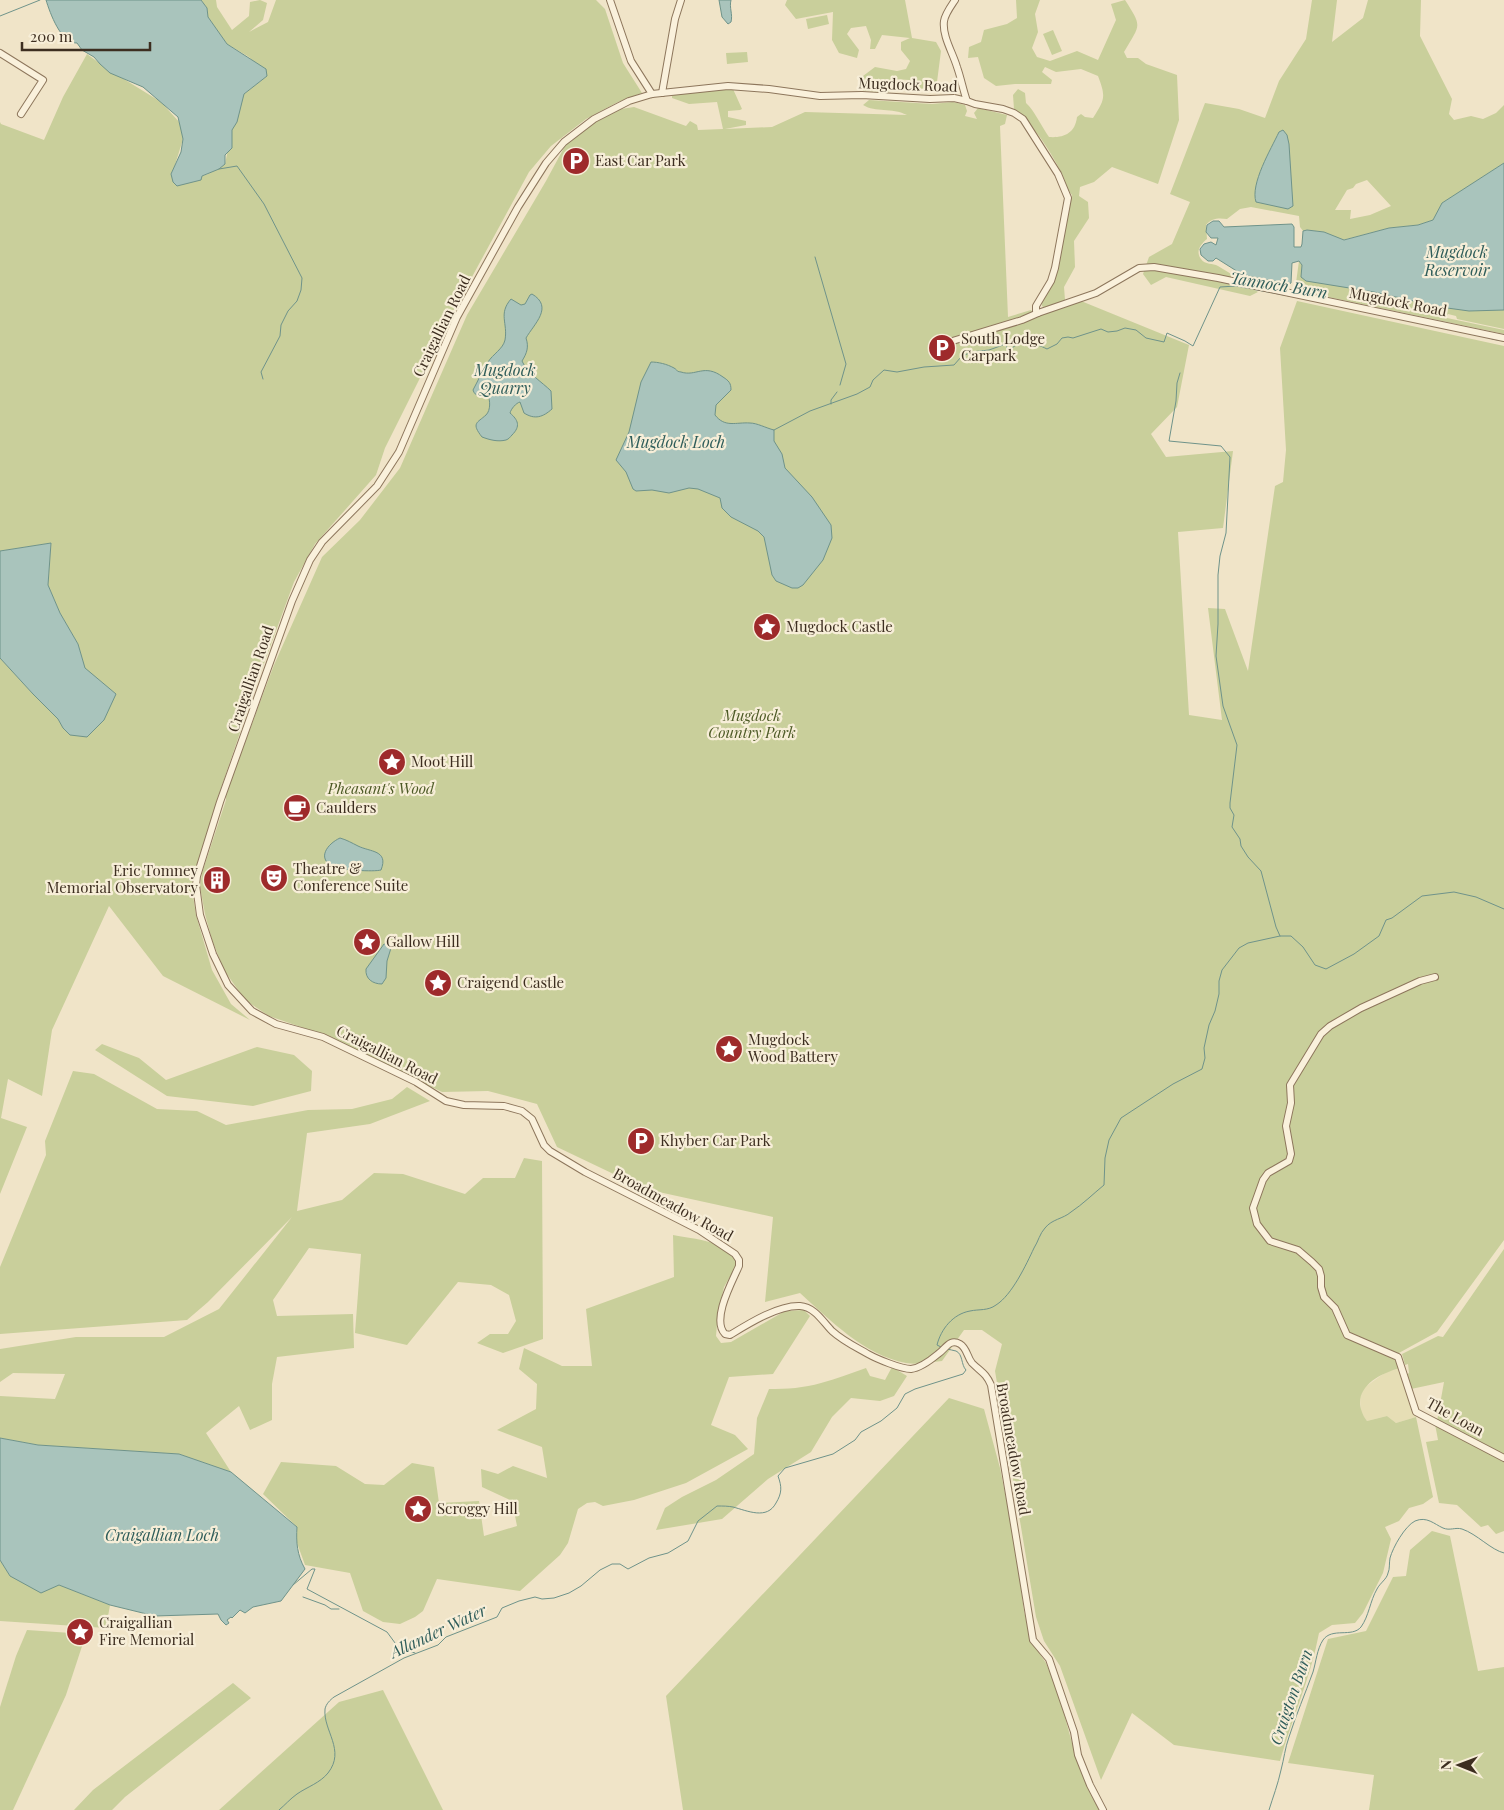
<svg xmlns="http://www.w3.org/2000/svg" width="1504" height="1810" viewBox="0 0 1504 1810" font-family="'Playfair Display',serif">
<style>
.farmland{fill:#e6deb5}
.green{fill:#c9cf9b;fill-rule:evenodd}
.water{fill:#a9c4bc;stroke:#6f938a}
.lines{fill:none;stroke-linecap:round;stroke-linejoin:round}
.stream{stroke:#6f938a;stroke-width:1}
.minor-casing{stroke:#8d765c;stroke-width:8}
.minor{stroke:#faf1dc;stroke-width:6}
.labels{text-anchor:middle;stroke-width:4.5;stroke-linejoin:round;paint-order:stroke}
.street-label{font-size:15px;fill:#3d2e20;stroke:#f7eed8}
.poi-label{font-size:15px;fill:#3d2e20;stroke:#f7eed8;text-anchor:start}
.park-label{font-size:15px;font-style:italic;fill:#4d5a26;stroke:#f7eed8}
.water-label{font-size:16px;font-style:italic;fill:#2f5d5a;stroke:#f7eed8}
</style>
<rect width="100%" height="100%" fill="#f0e4c8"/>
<path class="farmland" d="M1400,1368L1416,1417L1396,1423L1387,1416L1367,1421L1361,1412L1360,1397L1364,1388L1386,1372Z"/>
<g class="green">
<path d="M201,0H216L217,7L232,30L249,16L250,2L260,0L267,3L263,20L249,32L268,22L276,0H596L605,9L623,63L642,93L618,102L586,119L551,146L529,172L454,310L385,448L376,475L315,544L294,582L259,677L217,800L194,876L192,889L196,915L212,970L231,1004L250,1020L163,976L109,906L52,1030L42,1096L8,1079L1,1118L27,1127L0,1194V658L33,694L58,719L63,728L116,694L84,668L78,644L60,613L48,585L51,543L0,551V122L1,124L44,140L63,97L87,54L106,68L161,102L181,124L183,139L175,165L171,174L177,185L208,174L225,164L232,130L244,94L267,76L249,57L227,44L208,17L207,8Z"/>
<path d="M787,0H905L912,38L936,42L941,51L937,82L928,89H915L909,80L893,79L889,92L863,91V76L875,67L897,71L906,69L910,61L901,50V42L910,38L882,35L875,49H870L871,40L866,26L851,28L847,34L859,50L857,58L839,53L832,40L833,12L796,19L785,5Z"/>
<path d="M1016,0H1040L1035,14L1038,32L1032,48L1037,57L1050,61L1077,51L1098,60L1116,20L1111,4L1125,0C1143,28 1140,24 1124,52L1127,58H1138L1146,64L1177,75L1179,120L1158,184L1112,167L1094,182L1080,187L1079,196L1088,202L1089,218L1074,241L1075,267L1064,287L1065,300L1045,308L1042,306V301L1052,286L1058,250L1072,195C1066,189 1065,178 1060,170C1048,147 1034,126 1014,109L1013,95L1018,89L1025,93L1026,103C1034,110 1042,127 1049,137C1063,138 1075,134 1077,117L1081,114L1085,117L1093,118C1105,99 1106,97 1098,76L1081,69L1056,72L1045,67L1042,72L1052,80L1051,84H1015L996,86L984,78L978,57L968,58L969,47L981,42L984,30L1007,24L1017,18Z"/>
<path d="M1312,0H1337L1332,42L1363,18L1368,0H1421L1420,36L1452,99L1449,114L1454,120L1471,116L1483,119L1496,113L1504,105V163L1443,203L1433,220L1418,225L1389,228L1343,240L1324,232L1307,230L1303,231L1300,227L1299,216L1251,207L1240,209L1227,219C1218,218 1212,218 1206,225L1207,239C1201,244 1195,251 1201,259C1205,265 1213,263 1218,266C1232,274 1245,283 1258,292L1250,296L1166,277L1151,285L1143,274L1149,257L1172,244L1190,202L1170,194L1205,103L1239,109L1265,118L1279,81L1306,39ZM1283,130L1288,147L1291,207L1255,200L1258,184ZM1367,180L1391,206L1370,215L1350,219L1351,210H1335L1347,190L1353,188L1356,184Z"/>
<path d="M827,15L829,24L808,29L806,19Z"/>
<path d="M1053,30L1062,51L1052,55L1043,34Z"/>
<path d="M747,52L748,62L727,64L726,53Z"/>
<path d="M733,89L742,109L740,110L728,111V117L746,121V125L725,129L772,127L805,112L907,115C891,107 876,113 863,105L869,100L932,104L953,102L965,105L967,111L965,116L977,119L974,113L978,108L1007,115L1005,124L1000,126L1008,317L1031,310L1035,317L1081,301L1189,345L1177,407L1151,434L1166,457L1233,451L1223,528L1178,532L1189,715L1222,720L1208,608L1225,609L1248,671L1275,486L1283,482L1286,450L1280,348L1297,301L1504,346V1240L1437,1332L1397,1354L1346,1331L1339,1308L1331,1302L1328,1306L1333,1309L1344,1336L1397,1359L1400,1368C1374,1375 1347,1393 1367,1421L1387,1416L1396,1423L1416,1417L1433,1497L1423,1504L1409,1508L1399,1521L1385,1527L1391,1539L1383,1573L1363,1613L1355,1623L1332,1625L1319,1633C1311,1677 1292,1718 1280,1761L1174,1745L1132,1713L1101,1780L1060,1666L1044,1641L1036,1617L995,1371L1002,1344L982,1330H964L942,1361C931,1362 917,1365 906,1363C864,1355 830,1320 800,1293L765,1302L773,1217L645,1189L557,1147L537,1104L488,1091L442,1092L324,1035L269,1016L245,1000L224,970L212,940L205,914L200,887L202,873L226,800V793L274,665L322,557L360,520L400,468L467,315L546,181L566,144L596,120L621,109L634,107L686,126L690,121L697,125L698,130L723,129L717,102L689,104L672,98V94Z"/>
<path d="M1299,261L1302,265L1301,277L1440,307L1504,310V329L1457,319L1456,316L1448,314L1447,318L1504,330V334L1295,290Z"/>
<path d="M102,1044L139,1058L166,1080L257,1047L294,1055L312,1071L311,1091L253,1106L167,1096L95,1050Z"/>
<path d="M73,1071L94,1074L157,1109L197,1111L226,1125L308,1110L352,1109L392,1099L407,1087L430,1101L370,1124L307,1133L297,1211L342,1200L374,1173L403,1174L465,1194L483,1178H515L524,1158L542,1161L543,1339L503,1353L477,1343L490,1334H508L516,1321L509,1295L491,1285L458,1282L407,1345L355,1333L361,1254L309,1248L273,1300L277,1316L353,1314L354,1348L277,1357L272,1384V1420L250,1430L239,1406L206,1433L231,1472L179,1454L38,1445L0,1438V1396L55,1399L65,1374L13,1373L0,1382V1349L76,1337H164L219,1309L292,1217L208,1302L187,1320L0,1334V1267L46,1155L45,1141Z"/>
<path d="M673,1235C693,1239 731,1241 738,1263L724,1287L718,1313L716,1336L721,1343L731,1342L785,1311L804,1310L810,1316L773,1374L729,1377L711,1425L735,1435L748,1449L686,1483L634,1500L603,1506L595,1502L587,1503L578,1509L568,1543L560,1555L520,1591L437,1579L423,1611L415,1617L400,1624L383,1622L363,1611L350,1573L305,1565L297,1543V1527L263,1494L281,1462L336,1466L365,1484L384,1485L412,1463L434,1467L439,1503L479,1501L484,1536L517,1526L512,1501L482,1487L481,1469L498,1474L513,1466L547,1478L542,1447L497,1430L536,1409L537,1384L519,1369L524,1348L562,1366H592L586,1309L674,1277Z"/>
<path d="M1504,1249V1457L1437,1421L1444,1382L1411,1389L1406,1375L1409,1373L1408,1364L1405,1365L1402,1354L1438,1336L1443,1337Z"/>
<path d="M892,1367L907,1376L894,1396L880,1401L851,1398L832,1417L811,1452L768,1479L722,1519L656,1530L665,1508L682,1497L716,1480L754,1454L757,1418L769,1389C787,1389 804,1388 821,1383C836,1379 851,1373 866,1368L870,1376L885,1380Z"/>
<path d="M949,1398L984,1409L1000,1468L1015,1544L1024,1611L1031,1641L1046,1663L1059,1695L1072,1743L1090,1793L1099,1810H683L666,1696Z"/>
<path d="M1435,1424L1504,1462V1531L1496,1534L1488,1525L1481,1527L1457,1505L1439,1503L1426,1442L1438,1440Z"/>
<path d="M1432,1531L1450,1536L1478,1671L1504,1667V1810H1369L1374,1775L1288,1763L1328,1639L1366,1631L1393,1577L1406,1576L1410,1550Z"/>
<path d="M0,1560L10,1576L59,1585L110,1605L106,1628L0,1621Z"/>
<path d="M27,1630L86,1634L66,1695L13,1810H0V1707L16,1656Z"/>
<path d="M233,1683L251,1698L125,1797L112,1810H74L93,1790Z"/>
<path d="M383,1690L443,1810H219L339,1702Z"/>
</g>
<g class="water">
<path d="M46,0H201L207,8L208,17L227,44L266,69L267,76L244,94L237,122L232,130V148L225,155V164L219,169L202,176L201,180L177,186L173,182L171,174L181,152L183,139L178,117L143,87L110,73L100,64L94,57L82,50L77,43C61,44 50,13 46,0Z"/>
<path d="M719,0H731C729,8 733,14 731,22L728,24L722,17Z"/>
<path d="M1283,130L1287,135L1289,144L1293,206L1288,209L1256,202C1250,184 1271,149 1279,132Z"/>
<path d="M1504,163V310L1469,311L1440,307L1374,292L1306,281L1301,277L1302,265L1299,261L1292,263L1291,283L1289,284L1243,275L1216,258L1213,261H1208L1201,255L1200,249L1204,244L1211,242L1216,245L1218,238H1211L1206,232L1207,225L1213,221H1219L1224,227L1292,224L1294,227V247H1301L1302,244L1303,231L1307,230L1324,232L1344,240L1389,228L1418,225L1433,220L1442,203Z"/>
<path d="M532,294C554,307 534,324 526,338C529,347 527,353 522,361C527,373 542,382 551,391L552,409C543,417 535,420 524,413L520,402C516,403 511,409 510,413C518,420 521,426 512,435C510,437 509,439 506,440C498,442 490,440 482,437C471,423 477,423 486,415C491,410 490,400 488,395L486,394C481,396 475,397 473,390C478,381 482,371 488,362C493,354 503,349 505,340C508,323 498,314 511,299L521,305L525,304L530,295Z"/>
<path d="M651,362C658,362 667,364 674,368C679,371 675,371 681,372C696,377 704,363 723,377C729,381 731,383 731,390L716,405L715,415C725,428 736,422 750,423C757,423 766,428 774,430V441L782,454L785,468L812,497L831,525L832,538L823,560L803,585L798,588H792L776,581L772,575L764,537L758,531L731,517L722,508L720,498L698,489L689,488L669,493L652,490L636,491L633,489L626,472L616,460L629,432L641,382Z"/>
<path d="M51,543L48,585L60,613L78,644L85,668L116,694L104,720L87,737L70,735L63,728L58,719L33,694L0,658V551Z"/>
<path d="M340,838C347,840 352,843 358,846C370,852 389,850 381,870C374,872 341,870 334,867C316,859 327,844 340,838Z"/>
<path d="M384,944H388L391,948L387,961L386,978L382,984C373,984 365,979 366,969Z"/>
<path d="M0,1438L38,1445L179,1454L231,1472L297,1527C296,1542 297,1555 305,1569L281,1601L253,1607L245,1613L240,1610L232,1618L231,1617L227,1620L229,1623L226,1625L221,1620L218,1614L155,1616L110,1605L59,1585L41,1593L10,1576L0,1560Z"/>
</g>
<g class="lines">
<g class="stream">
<path d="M0,16L40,0"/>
<path d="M219,169L237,166L264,204L302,278L301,290L297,301L288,311L281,325L280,336L261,372L263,379"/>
<path d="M815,257L846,364L840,385"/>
<path d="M1492,339L1504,341"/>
<path d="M1180,373L1177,383L1176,401L1169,441L1221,446L1230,457L1226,533L1220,556L1218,575V624L1216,656L1223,706L1237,745L1230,803V808L1234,815L1232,827L1240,839L1241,846L1248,857L1261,871L1276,927L1280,936"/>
<path d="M831,404V400L837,392"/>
<path d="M774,430L810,411L857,394L870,387L873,380L884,370L897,372L924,367L954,365L961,357L971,352L989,350L1003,345L1005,341L1007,348L1011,349C1021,339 1035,343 1047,349L1057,344L1062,338L1068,337L1073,338L1101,329L1108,332L1117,331L1125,328L1136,330L1146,338L1164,342L1167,333L1185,341L1193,346L1220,287L1236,286L1305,299"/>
<path d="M941,1347L937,1345C941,1329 953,1314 970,1311C979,1309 988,1311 996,1305C1012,1295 1026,1265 1034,1248C1038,1242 1040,1233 1045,1228C1052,1219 1063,1219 1071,1212C1083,1204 1093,1194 1104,1185L1105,1158L1109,1140L1121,1118L1173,1084L1202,1069L1205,1058L1204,1048L1209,1025L1215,1011L1219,994V981L1222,970L1239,948L1248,943L1280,936H1291L1303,947L1315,965L1326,969L1354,954L1379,936L1386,920L1392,918L1422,896L1454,892L1476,897L1504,909"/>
<path d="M293,1585L312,1569H315L307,1589L387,1632L398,1647L415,1653"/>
<path d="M303,1597L325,1605L331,1609H339"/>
<path d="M279,1810C285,1805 290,1799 297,1794C307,1787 320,1783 328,1773C346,1750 323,1731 325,1709C326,1704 330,1700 334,1697L404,1658L438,1645L446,1637L497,1617L502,1608L519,1601L535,1597L542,1599L554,1598L569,1593L581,1586L600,1570L612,1564H620L628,1569L649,1558L668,1553L688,1541L698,1521L717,1506C723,1506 728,1506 733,1507C748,1511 767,1520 776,1503C782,1493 782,1487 778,1476L785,1468L833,1454L855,1440L861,1432L881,1421L897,1408L905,1394L915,1389L963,1374L966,1370C961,1365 963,1354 956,1351C953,1350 950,1350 947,1349"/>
<path d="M1269,1810C1273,1797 1278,1784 1281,1770C1284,1759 1285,1748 1289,1737C1296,1715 1305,1694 1313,1672C1316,1662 1317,1649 1323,1640C1332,1627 1352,1638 1361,1627C1369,1616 1370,1601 1377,1589C1380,1583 1387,1579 1388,1573C1390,1569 1389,1563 1390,1558C1393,1547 1405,1526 1415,1521C1427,1516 1434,1524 1443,1528C1450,1531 1455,1527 1462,1529C1477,1534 1491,1550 1504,1553"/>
</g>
<g class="minor-casing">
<g id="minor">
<path d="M610,0L631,61L652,94"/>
<path d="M955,0C951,6 945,14 944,21C942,36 953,53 957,67C961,78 963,90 967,101"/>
<path d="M0,53L43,80L21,114"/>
<path d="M662,93L675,19L681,0"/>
<path d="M936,346L1022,320L1038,313"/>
<path d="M1435,977L1420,981L1361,1008L1330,1026L1321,1034L1290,1085L1291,1103L1286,1126L1291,1154L1289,1161L1268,1173L1263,1180L1253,1208L1257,1224L1270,1241L1298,1250L1312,1262L1319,1269L1321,1276V1287L1324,1297L1335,1308L1347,1335L1398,1357L1416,1412L1504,1458"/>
<path d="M1103,1810L1090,1785L1078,1755L1074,1732L1049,1659L1033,1640L991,1385C986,1373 981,1372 972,1363C967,1357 967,1348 960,1344C949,1338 946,1349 938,1354C932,1359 920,1368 911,1369C901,1369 877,1359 868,1354C856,1347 843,1341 832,1331C823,1322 815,1307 800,1306C778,1305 748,1324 730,1335L725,1334C711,1320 732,1282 739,1266V1260L735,1254L699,1230L585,1172L550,1151L544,1145L532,1119L522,1111L504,1106L464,1105L446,1101L416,1082L323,1037L276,1024L252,1011L228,985L213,954L200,915L196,885L197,876L220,802L292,601L310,560L322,542L377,486L399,452L457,317L518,207L546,163L564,142L594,119L629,101L652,94L728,86L769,89L820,96L862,95L930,99L954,98L967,101L975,104L1003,109L1014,113L1023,119L1058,174L1068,198L1055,268L1051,281L1036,306V311L1038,313L1096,293L1139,268L1154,267L1218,278L1504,338"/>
</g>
</g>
<use href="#minor" class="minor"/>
</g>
<defs>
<g id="parking-disc" transform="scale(1.4375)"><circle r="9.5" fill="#9e2a2b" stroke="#f7eed8"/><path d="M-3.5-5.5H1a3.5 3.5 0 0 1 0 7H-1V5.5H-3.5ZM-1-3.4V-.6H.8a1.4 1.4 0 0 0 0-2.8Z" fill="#fff"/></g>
<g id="sight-disc" transform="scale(1.4375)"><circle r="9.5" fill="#9e2a2b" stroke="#f7eed8"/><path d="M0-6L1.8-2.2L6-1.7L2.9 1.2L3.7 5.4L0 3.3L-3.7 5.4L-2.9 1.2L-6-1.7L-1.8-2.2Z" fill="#fff"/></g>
<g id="cafe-disc" transform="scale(1.4375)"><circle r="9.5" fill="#9e2a2b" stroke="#f7eed8"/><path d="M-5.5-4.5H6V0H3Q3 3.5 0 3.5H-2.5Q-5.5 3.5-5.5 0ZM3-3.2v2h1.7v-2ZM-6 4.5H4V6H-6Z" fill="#fff"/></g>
<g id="theatre-disc" transform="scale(1.4375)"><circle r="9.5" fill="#9e2a2b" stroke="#f7eed8"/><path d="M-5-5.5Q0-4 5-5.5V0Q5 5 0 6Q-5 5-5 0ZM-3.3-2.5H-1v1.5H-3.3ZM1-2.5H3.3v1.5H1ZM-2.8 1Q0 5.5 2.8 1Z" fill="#fff"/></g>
<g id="building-disc" transform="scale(1.4375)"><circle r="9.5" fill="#9e2a2b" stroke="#f7eed8"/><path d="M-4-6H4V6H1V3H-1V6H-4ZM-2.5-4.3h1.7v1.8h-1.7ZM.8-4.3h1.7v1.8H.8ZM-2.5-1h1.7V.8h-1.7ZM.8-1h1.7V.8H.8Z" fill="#fff"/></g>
</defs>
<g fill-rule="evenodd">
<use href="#parking-disc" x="576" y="161"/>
<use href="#parking-disc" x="942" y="348"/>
<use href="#sight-disc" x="767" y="627"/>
<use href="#sight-disc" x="392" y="762"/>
<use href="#cafe-disc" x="297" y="808"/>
<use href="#theatre-disc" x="274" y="878"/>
<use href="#building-disc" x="217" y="880"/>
<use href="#sight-disc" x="367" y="942"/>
<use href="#sight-disc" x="438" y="983"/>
<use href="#sight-disc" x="729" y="1049"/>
<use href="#parking-disc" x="641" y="1141"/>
<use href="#sight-disc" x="418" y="1509"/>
<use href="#sight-disc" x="80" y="1632"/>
</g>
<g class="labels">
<g class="street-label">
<text transform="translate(908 85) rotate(2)" y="5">Mugdock Road</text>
<text transform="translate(1398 302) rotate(11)" y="5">Mugdock Road</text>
<text transform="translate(442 326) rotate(-64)" y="5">Craigallian Road</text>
<text transform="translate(251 679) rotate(-71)" y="5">Craigallian Road</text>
<text transform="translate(387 1055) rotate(27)" y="5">Craigallian Road</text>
<text transform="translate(673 1205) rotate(29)" y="5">Broadmeadow Road</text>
<text transform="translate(1455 1417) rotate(29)" y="5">The Loan</text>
<text transform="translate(1013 1449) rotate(80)" y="5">Broadmeadow Road</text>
</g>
<g class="poi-label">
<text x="595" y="166">East Car Park</text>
<text x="961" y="344">South Lodge<tspan x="961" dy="17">Carpark</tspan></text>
<text x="786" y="632">Mugdock Castle</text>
<text x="411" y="767">Moot Hill</text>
<text x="316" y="813">Caulders</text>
<text x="293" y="874">Theatre &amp;<tspan x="293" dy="17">Conference Suite</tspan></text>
<text x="198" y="876" text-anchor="end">Eric Tomney<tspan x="198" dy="17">Memorial Observatory</tspan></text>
<text x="386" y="947">Gallow Hill</text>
<text x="457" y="988">Craigend Castle</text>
<text x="748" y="1045">Mugdock<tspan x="748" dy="17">Wood Battery</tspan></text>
<text x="660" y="1146">Khyber Car Park</text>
<text x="437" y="1514">Scroggy Hill</text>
<text x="99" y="1628">Craigallian<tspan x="99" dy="17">Fire Memorial</tspan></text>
</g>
<g class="park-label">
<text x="752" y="721">Mugdock<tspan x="752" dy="17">Country Park</tspan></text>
<text x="381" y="794">Pheasant's Wood</text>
</g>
<g class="water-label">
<text x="1457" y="258">Mugdock<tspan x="1457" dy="18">Reservoir</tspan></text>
<text transform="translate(1279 285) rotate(9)" y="6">Tannoch Burn</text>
<text x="505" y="376">Mugdock<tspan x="505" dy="18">Quarry</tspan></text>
<text x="676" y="448">Mugdock Loch</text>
<text x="162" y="1541">Craigallian Loch</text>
<text transform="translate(438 1631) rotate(-25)" y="6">Allander Water</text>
<text transform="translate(1291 1697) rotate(-71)" y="6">Craigton Burn</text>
</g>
</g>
<g transform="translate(1459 1765) rotate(271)" stroke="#f7eed8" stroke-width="4" paint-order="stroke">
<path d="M0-4L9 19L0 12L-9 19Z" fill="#3d2e20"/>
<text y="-8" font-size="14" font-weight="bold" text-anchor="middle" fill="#3d2e20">N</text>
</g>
<path d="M22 42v8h128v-8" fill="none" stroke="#3d2e20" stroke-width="2.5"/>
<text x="30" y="42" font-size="15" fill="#3d2e20" stroke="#f7eed8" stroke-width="4" paint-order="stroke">200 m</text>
</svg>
